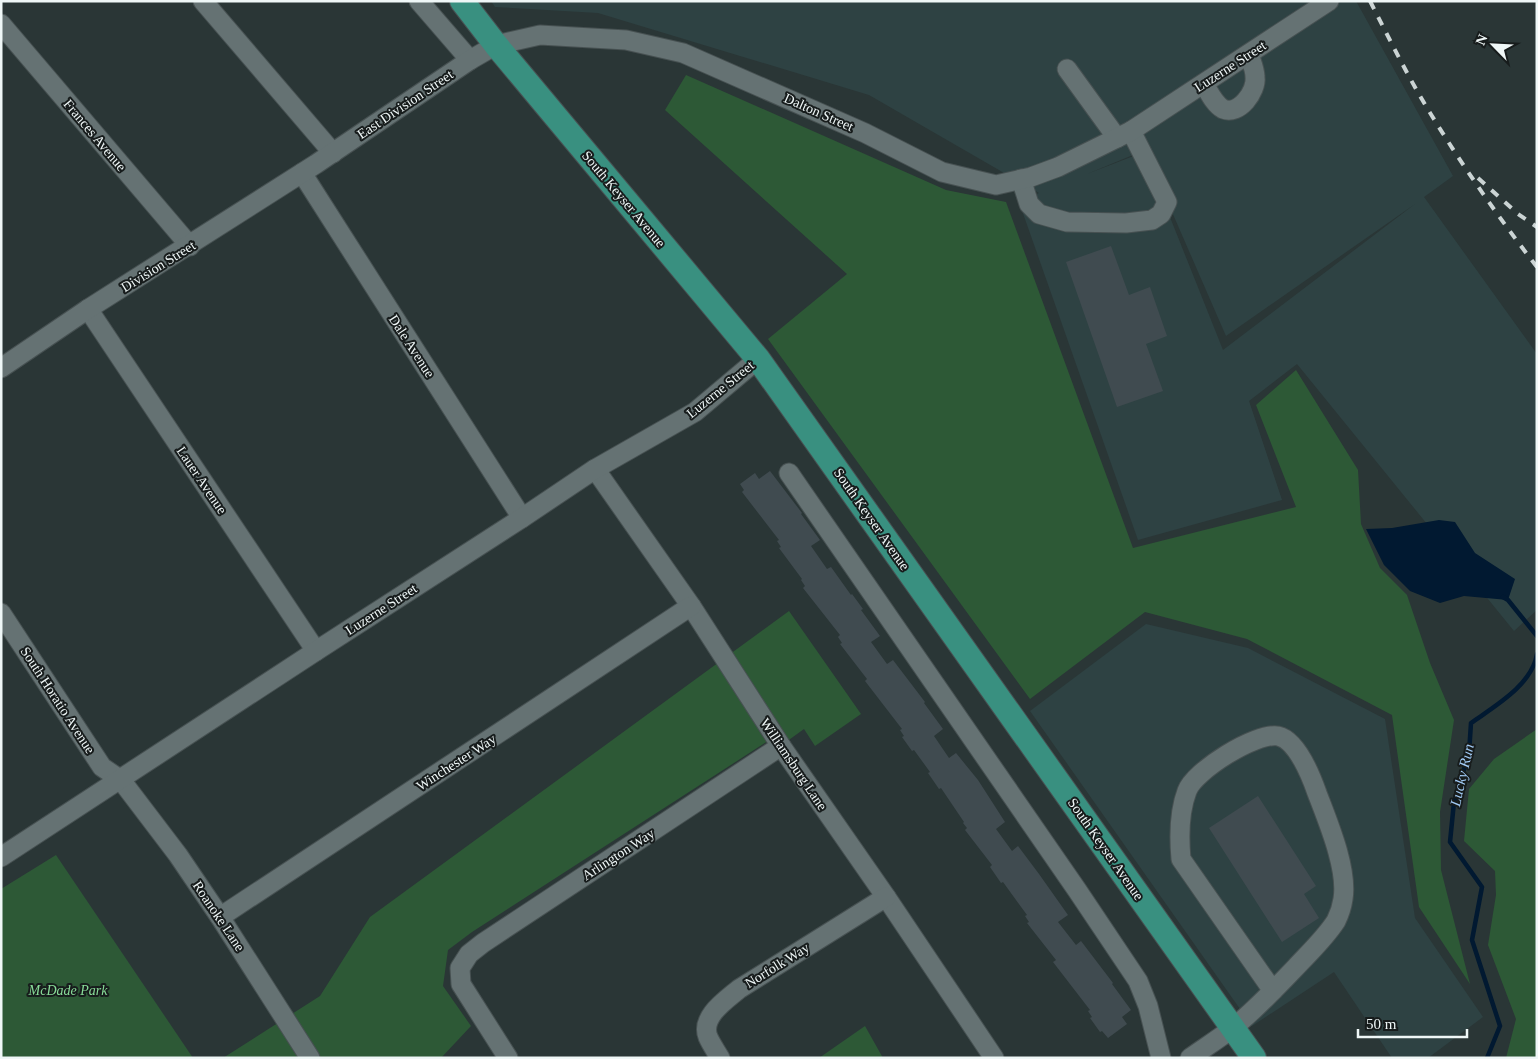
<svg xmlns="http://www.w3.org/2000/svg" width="1538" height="1059" viewBox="0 0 1538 1059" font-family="'Times New Roman',serif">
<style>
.built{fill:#2e4243;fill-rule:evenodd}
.green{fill:#2d5936}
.water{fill:#011931}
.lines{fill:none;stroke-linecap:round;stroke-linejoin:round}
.stream{stroke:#011931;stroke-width:4.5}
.building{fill:#404b50}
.minor-casing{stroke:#475152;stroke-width:21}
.major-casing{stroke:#475152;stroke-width:26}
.minor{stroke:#657273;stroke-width:19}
.major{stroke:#399080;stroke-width:24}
.rail{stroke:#cbd4d4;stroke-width:4;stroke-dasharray:9 9;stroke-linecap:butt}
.labels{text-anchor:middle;stroke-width:4;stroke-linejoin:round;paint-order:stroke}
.street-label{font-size:14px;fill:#eff7f7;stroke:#171c1c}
.park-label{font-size:14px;font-style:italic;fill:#88db98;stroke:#171c1c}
.water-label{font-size:15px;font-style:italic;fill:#a1caf4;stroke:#171c1c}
</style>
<rect width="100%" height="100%" fill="#2a3636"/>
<g class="built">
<path d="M491,1H1356L1453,176L1424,197L1537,354V610L1514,631L1297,364L1249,401L1282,500L1138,540L1019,202L1039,193L869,95L598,13L495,7ZM1145,150L1226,336L1415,204L1223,350L1144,152L1087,174Z"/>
<path d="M1146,624L1248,648L1385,719L1415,918L1483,1017L1428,1058H1392L1334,972L1252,1026L1030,711Z"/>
</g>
<g class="green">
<path d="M686,75L946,190L1006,202L1133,548L1296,507L1256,405L1296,370L1358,470L1361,524L1380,568L1407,595L1430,663L1454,720L1440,812L1441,870L1470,984L1419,907L1392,715L1247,639L1145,612L1030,699L768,339L847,274L665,110Z"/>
<path d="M789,611L861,714L815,746L804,729L786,742L768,741L472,932L448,950L443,986L471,1026L441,1058H223L320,996L370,917Z"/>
<path d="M1537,729V1058H1506L1516,1019L1488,945L1496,895L1495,871L1464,841L1469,789L1494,759Z"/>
<path d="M56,855L193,1058H1V889Z"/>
<path d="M865,1026L883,1058H819Z"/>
</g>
<path class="water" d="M1439,520L1455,522L1475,553L1515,579L1508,600L1464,596L1440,603L1410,591L1384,565L1366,529L1392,528Z"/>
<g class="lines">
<g class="stream">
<path d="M1503,597L1508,600L1537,636"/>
<path d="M1487,1058L1500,1026L1472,940L1482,887L1450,842L1454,802L1469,753L1471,723C1495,706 1532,685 1537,654"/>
</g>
</g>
<g class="building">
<path d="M1111,246L1129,295L1150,287L1167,336L1146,344L1163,391L1117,407L1066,262Z"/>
<path d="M770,471L802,513L801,514L820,540L811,546L827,569L831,567L851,595L852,594L863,609L861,610L880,636L871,642L887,664L893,660L925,702L924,703L943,729L934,736L949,758L956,753L978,780L1005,822L996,829L1012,851L1018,846L1039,874L1068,915L1058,922L1076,945L1081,941L1113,983L1112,984L1131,1010L1122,1017L1127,1024L1108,1038L1102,1031L1100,1032L1090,1018L1092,1017L1088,1011L1090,1010L1053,962L1056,960L1027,923L1029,922L1025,916L1027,915L1003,882L1001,883L990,867L992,865L965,830L967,828L963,823L964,822L941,788L939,789L928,773L930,772L914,750L912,751L902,737L904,736L900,730L902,729L865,681L867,679L840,644L842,643L838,637L840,635L803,588L805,586L801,580L802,579L779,548L781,547L777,541L779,540L742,492L744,490L740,484L755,473L759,479Z"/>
<path d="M1258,796L1316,886L1304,894L1319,918L1282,942L1209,828Z"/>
</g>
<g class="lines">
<g class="minor-casing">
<g id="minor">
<path d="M203,1L333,153"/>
<path d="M419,1L470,60"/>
<path d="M1,24L190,246"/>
<path d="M1067,69L1117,138"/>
<path d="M1204,84C1209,92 1214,104 1223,109C1239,116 1257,91 1255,77C1255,69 1251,61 1249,54"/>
<path d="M302,173L522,518"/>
<path d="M1021,179L1029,204L1039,214L1067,222L1126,223L1152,220L1161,214L1167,202L1131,131"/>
<path d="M88,309L316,651"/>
<path d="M1,368L88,309L316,164L470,60L496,45L540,35L626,40L683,53L865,133L942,172L996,185L1031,177L1058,167L1131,131L1329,1"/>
<path d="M595,469L691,606L781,746L886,897L994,1058"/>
<path d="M789,473L1077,890L1138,981L1148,1006L1161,1058"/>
<path d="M1,613L102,767L121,780L178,855L220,917L310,1058"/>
<path d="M1,857L316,651L522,518L595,469L695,412L758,359"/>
<path d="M220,917L691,606"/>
<path d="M508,1058L461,984L460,968L469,954L483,943L781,746"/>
<path d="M720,1058C716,1051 711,1044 708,1037C700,1017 726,1000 739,989L886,897"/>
<path d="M1190,1058C1204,1048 1220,1038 1234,1027C1256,1009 1276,988 1296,967C1310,952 1325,938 1336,921C1339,915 1342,906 1343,899C1348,869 1328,822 1317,793C1311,776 1297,740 1278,736C1256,732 1194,771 1187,791C1179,812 1179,837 1181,859L1273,991"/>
</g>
</g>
<g class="major-casing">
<path id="major" d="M462,1L496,45L758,359L1254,1058"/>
</g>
<use href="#minor" class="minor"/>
<use href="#major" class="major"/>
<g class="rail">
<path d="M1370,1C1390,40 1409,79 1432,116C1464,168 1499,218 1537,267"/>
<path d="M1478,178L1518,214L1537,227"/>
</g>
</g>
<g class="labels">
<g class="street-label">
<text transform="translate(1230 66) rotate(-33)" y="5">Luzerne Street</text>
<text transform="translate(405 104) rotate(-34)" y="5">East Division Street</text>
<text transform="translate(819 112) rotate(24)" y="5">Dalton Street</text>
<text transform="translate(95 135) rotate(50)" y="5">Frances Avenue</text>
<text transform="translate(624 199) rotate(50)" y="5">South Keyser Avenue</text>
<text transform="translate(158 266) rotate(-32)" y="5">Division Street</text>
<text transform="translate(412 346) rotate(57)" y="5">Dale Avenue</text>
<text transform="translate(720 389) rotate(-39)" y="5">Luzerne Street</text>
<text transform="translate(202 480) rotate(56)" y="5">Lauer Avenue</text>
<text transform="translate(872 519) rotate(55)" y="5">South Keyser Avenue</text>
<text transform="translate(381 609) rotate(-33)" y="5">Luzerne Street</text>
<text transform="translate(58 700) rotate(57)" y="5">South Horatio Avenue</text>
<text transform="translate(456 762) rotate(-33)" y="5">Winchester Way</text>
<text transform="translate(794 764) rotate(56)" y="5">Williamsburg Lane</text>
<text transform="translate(1106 849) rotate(55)" y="5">South Keyser Avenue</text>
<text transform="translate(618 854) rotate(-33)" y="5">Arlington Way</text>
<text transform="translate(219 916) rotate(56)" y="5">Roanoke Lane</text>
<text transform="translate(777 965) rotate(-32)" y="5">Norfolk Way</text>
</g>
<g class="park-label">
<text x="68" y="995">McDade Park</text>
</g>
<g class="water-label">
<text transform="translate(1462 775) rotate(-77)" y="5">Lucky Run</text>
</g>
</g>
<rect width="1538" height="1059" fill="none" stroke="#eff7f7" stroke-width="5"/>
<g transform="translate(1493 45) rotate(294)" stroke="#171c1c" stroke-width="4" paint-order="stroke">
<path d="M0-4L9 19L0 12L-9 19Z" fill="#eff7f7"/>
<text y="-8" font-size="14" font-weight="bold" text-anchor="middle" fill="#eff7f7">N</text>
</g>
<path d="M1358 1029v8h109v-8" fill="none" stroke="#eff7f7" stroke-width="2.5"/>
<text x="1366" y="1029" font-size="15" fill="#eff7f7" stroke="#171c1c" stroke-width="4" paint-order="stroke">50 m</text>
</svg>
